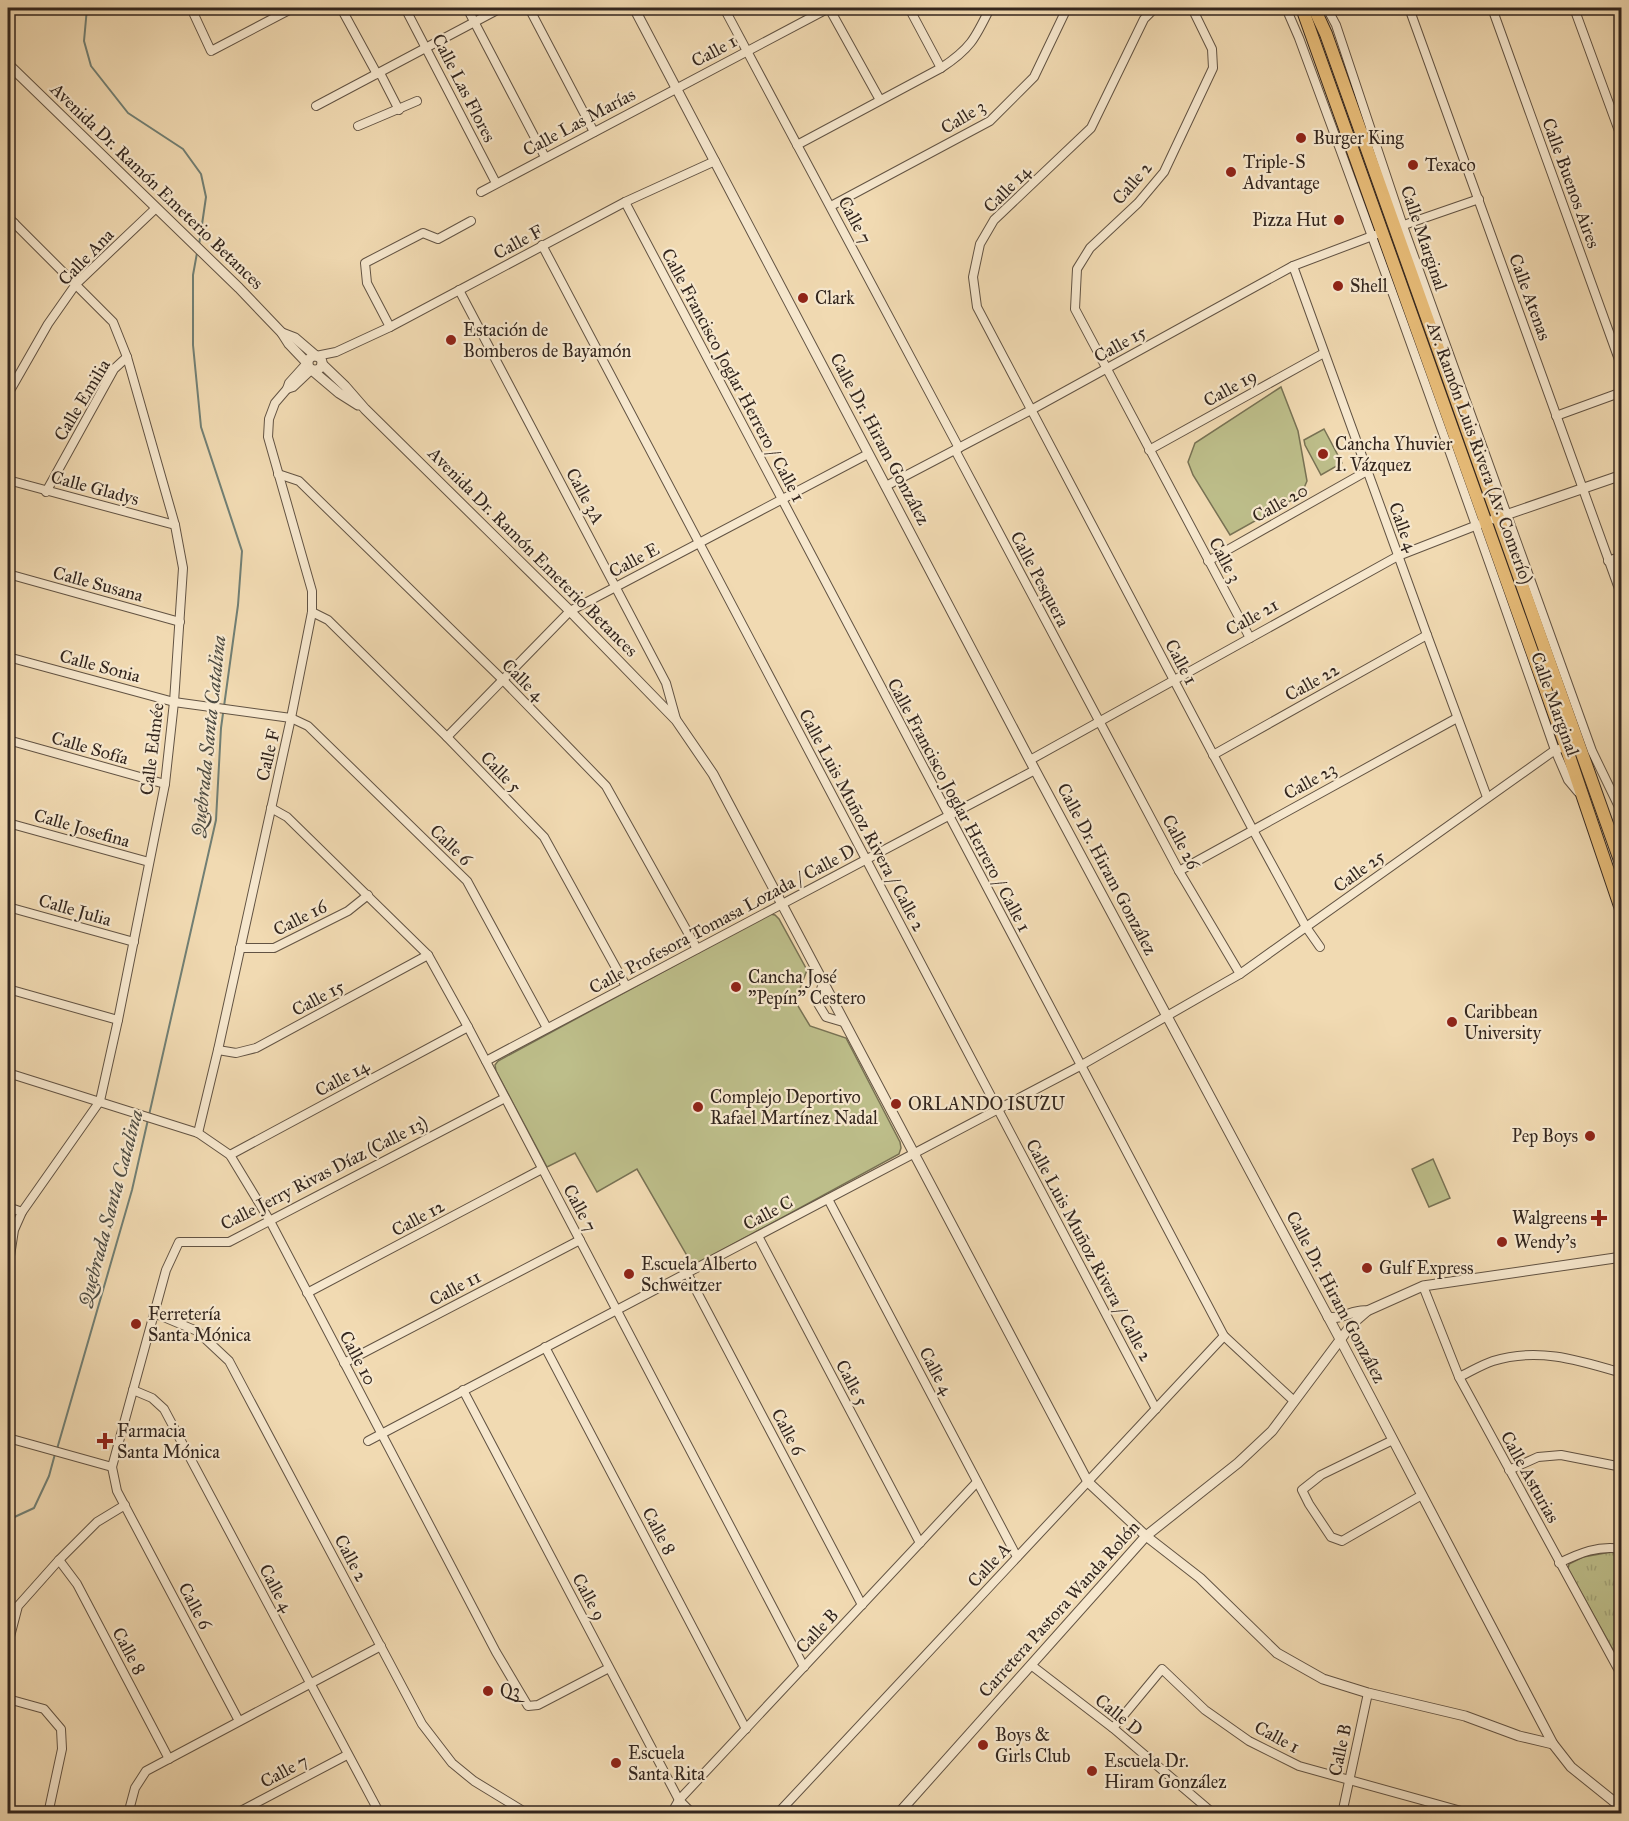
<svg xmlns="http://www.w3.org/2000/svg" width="1629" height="1821" viewBox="0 0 1629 1821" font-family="'IM FELL Great Primer',serif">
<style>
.grass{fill:#bdbe8a;stroke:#787254;stroke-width:1.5}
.park{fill:url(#park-tufts);stroke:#787254;stroke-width:1.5}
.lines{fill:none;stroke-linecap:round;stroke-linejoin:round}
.stream{stroke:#717f74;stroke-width:2}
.minor-casing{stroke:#625343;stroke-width:10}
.tertiary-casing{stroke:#625343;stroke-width:11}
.primary-casing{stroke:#33261e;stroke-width:14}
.minor{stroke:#f6e7cd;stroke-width:8}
.tertiary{stroke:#f6e7cd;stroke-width:9}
.primary{stroke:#e8bd79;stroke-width:12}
.poi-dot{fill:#8f2418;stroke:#f6e7cd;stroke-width:2}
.labels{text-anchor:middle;stroke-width:4.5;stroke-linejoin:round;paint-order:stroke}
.street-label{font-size:18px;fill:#33261e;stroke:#f6e7cd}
.poi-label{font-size:18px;fill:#33261e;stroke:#f6e7cd;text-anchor:start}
.water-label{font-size:20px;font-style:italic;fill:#4d4b42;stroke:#f6e7cd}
</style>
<defs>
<pattern id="park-tufts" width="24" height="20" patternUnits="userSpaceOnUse" patternTransform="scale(1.5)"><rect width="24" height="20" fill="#bdbe8a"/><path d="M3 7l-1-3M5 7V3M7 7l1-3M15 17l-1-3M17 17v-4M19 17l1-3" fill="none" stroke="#a3a377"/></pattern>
</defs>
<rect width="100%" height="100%" fill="#f1dab2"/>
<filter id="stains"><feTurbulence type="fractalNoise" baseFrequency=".00333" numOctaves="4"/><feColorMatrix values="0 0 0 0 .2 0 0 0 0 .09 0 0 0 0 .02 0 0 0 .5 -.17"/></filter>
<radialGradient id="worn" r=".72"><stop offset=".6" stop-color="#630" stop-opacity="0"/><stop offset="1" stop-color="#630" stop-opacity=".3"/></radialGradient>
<g class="grass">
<path d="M1281,387L1298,431L1307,481L1301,495L1230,535L1193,475L1188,462L1195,443Z"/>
<path d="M1324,429L1342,463L1321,475L1305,445L1304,440Z"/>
<path d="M770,914L775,915L779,919L807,970L795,1001L810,1026L846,1038L900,1142L901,1148L899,1154L693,1266L637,1169L597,1192L575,1153L547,1167L496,1071L495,1065L498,1061Z"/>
<path d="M1433,1159L1450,1198L1429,1207L1412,1169Z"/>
</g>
<path class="park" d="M1611,1552L1621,1554V1659L1617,1657L1568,1569L1569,1564L1583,1557Z"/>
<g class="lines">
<g class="stream">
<path d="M87,8L84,41L91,66L128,113L183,149L201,174L206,197L199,245"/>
<path d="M57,1449L132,1190L216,820L221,728L238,605L242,551L201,427L193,345V275L197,253"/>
<path d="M8,1520L34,1508L49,1476L55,1454"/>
</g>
<g class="minor-casing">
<g id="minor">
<path d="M191,8L211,51L293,8"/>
<path d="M341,8L377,74"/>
<path d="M405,8L496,183"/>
<path d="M467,8L545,157"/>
<path d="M529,8L594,132"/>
<path d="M724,8L959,448"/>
<path d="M829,8L880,100"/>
<path d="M909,8L941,68"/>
<path d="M1155,8L1144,19L1091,128L994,220L980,244L973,277L977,307L1253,830L1306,927L1320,947"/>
<path d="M1192,8L1212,49L1213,68L1164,172L1138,203L1090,248L1077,269L1075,309L1250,638"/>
<path d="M1286,8L1299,38C1387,275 1472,512 1555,750L1568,780L1578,792"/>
<path d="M1327,8L1336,25L1403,226L1592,751L1622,813"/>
<path d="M1409,8L1622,597"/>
<path d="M1492,8L1622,368"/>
<path d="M1574,8L1622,139"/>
<path d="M380,73L399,110"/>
<path d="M316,106L501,8"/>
<path d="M358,126L417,101"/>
<path d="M797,145L941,68C970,49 975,39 990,8"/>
<path d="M481,192L829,8"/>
<path d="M625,202L1224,1336L1294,1401"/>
<path d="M831,206L990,121L1034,77L1067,8"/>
<path d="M8,217L113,322L127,357L175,525L183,568L174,702L165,784L118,1020L100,1101L22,1212L14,1230L8,1269"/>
<path d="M1401,226L1479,199"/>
<path d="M8,234L14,223"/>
<path d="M542,245L1156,1409"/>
<path d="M1293,266L1427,635L1487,797"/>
<path d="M459,290L666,683L676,719"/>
<path d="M390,327L367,283L365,263L423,233L438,239L471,221"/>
<path d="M316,356L336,352L390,327L625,202L715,161"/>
<path d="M287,389L293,387L311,370"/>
<path d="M8,394L48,324L76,284L156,208"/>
<path d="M1556,416L1622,392"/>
<path d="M955,450L1179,871L1240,974"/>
<path d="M1149,450L1324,353"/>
<path d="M278,474L299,481L503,680L606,786L697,949"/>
<path d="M8,480L175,525"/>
<path d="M886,486L1031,410L1293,266L1375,235"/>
<path d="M46,492L114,369L127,357"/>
<path d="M1208,561L1367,471"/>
<path d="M1608,561L1622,556"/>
<path d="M8,574L180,622"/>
<path d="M312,612L328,620L447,737L544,837L626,986"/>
<path d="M8,657L174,702L291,718L308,726L467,881L547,1028"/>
<path d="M447,737L570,611L868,454"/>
<path d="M8,740L165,784"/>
<path d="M1213,755L1427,635"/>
<path d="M1030,760L1398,556L1480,524"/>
<path d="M271,808L287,817L428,955L468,1027L804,1667"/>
<path d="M8,823L149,862"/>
<path d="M1179,871L1457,718"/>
<path d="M8,907L134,942"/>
<path d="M240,948H274L348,911L368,895"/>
<path d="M823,983L817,1002L826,1017L843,1022"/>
<path d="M8,989L118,1020"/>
<path d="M218,1050L236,1053L256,1048L428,955"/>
<path d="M486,1061L1035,770"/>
<path d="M8,1073L198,1133L230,1155L270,1221L496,1652L528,1706L538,1705L609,1668"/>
<path d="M198,1133L218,1050L291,718L312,612V591L268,437L269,419L275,403L287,389L289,383L307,363"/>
<path d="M230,1155L468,1027"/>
<path d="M828,1199L1017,1557"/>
<path d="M8,1207L22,1212"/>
<path d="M758,1236L920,1543"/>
<path d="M687,1273L862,1605"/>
<path d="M1423,1286L1459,1377L1622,1676"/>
<path d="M307,1293L542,1169"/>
<path d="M154,1313L197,1331L229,1361L422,1724L452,1763L474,1781L528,1814"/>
<path d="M545,1347L746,1729"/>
<path d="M344,1363L580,1240"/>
<path d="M1459,1377C1470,1372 1481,1365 1493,1361C1538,1347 1578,1360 1622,1373"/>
<path d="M133,1390L152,1398L164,1409L380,1814"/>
<path d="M463,1390L679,1800L693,1814"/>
<path d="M8,1438L112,1467"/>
<path d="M1393,1440L1321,1475L1302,1490L1309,1504L1331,1537L1342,1541L1422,1495"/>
<path d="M368,1441L1080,1066L1240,974L1555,750L1566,747"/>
<path d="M1509,1470L1538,1457L1561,1455L1622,1467"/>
<path d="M59,1560L77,1584L169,1759"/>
<path d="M1559,1563C1580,1553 1598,1545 1622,1549"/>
<path d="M8,1644L18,1606L59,1560L97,1522L125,1505"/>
<path d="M1031,1665L1113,1728L1214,1814"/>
<path d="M8,1699L44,1709L61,1729L62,1749L48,1814"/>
<path d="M239,1721L117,1491L112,1467L166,1270L179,1242H229L505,1098"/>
<path d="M1113,1728L1162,1669L1205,1710L1249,1741L1299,1766L1472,1814"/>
<path d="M128,1814L135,1788L146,1771L381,1646"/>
<path d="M235,1814L347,1755"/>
<path d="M671,1814L679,1800L977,1482"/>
<path d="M777,1814L1224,1336"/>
<path d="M1342,1814L1368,1693"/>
<path d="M1611,1814L1618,1805"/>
</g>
</g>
<g class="tertiary-casing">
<g id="tertiary">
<path d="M634,8L1035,770L1340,1339L1553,1744L1571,1767L1622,1808"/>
<path d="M8,64L239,288L282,333L289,344L307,363"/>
<path d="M282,333L295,338L316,356"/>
<circle cx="315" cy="363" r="7"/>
<path d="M322,364L345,386L365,409L570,611L676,720L713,774L1088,1482L1146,1536L1200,1578L1277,1653L1323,1679L1368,1693L1465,1716L1519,1736L1553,1744"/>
<path d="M313,371L339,393L358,405"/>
<path d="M1494,519L1622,475"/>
<path d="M1328,1317C1342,1320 1353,1309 1367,1311"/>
<path d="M898,1814L1146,1536L1238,1463L1272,1431L1352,1324L1367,1311L1423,1286L1622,1257"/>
</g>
</g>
<g class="primary-casing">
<g id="primary">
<path d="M1302,8L1566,747L1622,912"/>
<path d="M1314,8L1326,34L1622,866"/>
</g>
</g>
<use href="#minor" class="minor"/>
<use href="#tertiary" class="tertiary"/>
<use href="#primary" class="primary"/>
</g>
<g class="poi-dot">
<circle cx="1301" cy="138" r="6"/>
<circle cx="1413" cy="165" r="6"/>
<circle cx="1231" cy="172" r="6"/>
<circle cx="1339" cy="220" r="6"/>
<circle cx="1338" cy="286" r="6"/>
<circle cx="803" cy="298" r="6"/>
<circle cx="451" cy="340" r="6"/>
<circle cx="1323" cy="454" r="6"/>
<circle cx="736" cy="987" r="6"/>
<circle cx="1452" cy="1022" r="6"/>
<circle cx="896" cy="1104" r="6"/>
<circle cx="698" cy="1107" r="6"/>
<circle cx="1590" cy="1136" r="6"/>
<path d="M1596 1209h6v6h6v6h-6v6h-6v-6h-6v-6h6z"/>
<circle cx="1502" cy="1242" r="6"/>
<circle cx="1367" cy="1268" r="6"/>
<circle cx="629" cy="1274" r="6"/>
<circle cx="136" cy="1324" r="6"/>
<path d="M102 1432h6v6h6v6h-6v6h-6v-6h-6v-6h6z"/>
<circle cx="488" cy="1691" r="6"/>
<circle cx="983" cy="1745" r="6"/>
<circle cx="616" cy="1763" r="6"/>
<circle cx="1092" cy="1771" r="6"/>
</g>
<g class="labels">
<g class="street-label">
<text transform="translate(714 51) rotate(-28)" y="6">Calle 1</text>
<text transform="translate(464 88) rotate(63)" y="6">Calle Las Flores</text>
<text transform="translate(963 117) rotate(-31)" y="6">Calle 3</text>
<text transform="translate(579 122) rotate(-28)" y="6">Calle Las Marías</text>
<text transform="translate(1132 183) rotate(-49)" y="6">Calle 2</text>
<text transform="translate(1571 183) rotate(70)" y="6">Calle Buenos Aires</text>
<text transform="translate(157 186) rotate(44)" y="6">Avenida Dr. Ramón Emeterio Betances</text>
<text transform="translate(1007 189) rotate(-45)" y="6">Calle 14</text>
<text transform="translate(855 220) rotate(62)" y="6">Calle 7</text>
<text transform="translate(1424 238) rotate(71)" y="6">Calle Marginal</text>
<text transform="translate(518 242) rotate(-28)" y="6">Calle F</text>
<text transform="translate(86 257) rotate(-46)" y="6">Calle Ana</text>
<text transform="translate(1530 297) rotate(70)" y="6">Calle Atenas</text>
<text transform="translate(1120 344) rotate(-29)" y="6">Calle 15</text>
<text transform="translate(733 375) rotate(62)" y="6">Calle Francisco Joglar Herrero / Calle 1</text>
<text transform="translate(1230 388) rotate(-29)" y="6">Calle 19</text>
<text transform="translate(82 400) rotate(-59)" y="6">Calle Emilia</text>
<text transform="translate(880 439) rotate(62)" y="6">Calle Dr. Hiram González</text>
<text transform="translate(1480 453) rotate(70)" y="6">Av. Ramón Luis Rivera (Av. Comerío)</text>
<text transform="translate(95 488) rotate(15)" y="6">Calle Gladys</text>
<text transform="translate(585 496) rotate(62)" y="6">Calle 3A</text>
<text transform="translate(1280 503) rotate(-29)" y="6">Calle 20</text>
<text transform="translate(1403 527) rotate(70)" y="6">Calle 4</text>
<text transform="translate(533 552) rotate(45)" y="6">Avenida Dr. Ramón Emeterio Betances</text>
<text transform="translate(634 560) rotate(-28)" y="6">Calle E</text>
<text transform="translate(1225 560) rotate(62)" y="6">Calle 3</text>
<text transform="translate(1040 579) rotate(62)" y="6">Calle Pesquera</text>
<text transform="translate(98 584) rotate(15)" y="6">Calle Susana</text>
<text transform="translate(1252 617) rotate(-29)" y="6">Calle 21</text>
<text transform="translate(1181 662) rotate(62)" y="6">Calle 1</text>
<text transform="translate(100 666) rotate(15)" y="6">Calle Sonia</text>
<text transform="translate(523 680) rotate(45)" y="6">Calle 4</text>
<text transform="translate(1312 682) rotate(-29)" y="6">Calle 22</text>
<text transform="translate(1555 704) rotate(70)" y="6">Calle Marginal</text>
<text transform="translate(90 748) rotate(16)" y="6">Calle Sofía</text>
<text transform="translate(152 749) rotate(-83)" y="6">Calle Edmée</text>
<text transform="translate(268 755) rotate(-77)" y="6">Calle F</text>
<text transform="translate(501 772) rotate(46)" y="6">Calle 5</text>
<text transform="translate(1310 781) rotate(-29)" y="6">Calle 23</text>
<text transform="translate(959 805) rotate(62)" y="6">Calle Francisco Joglar Herrero / Calle 1</text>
<text transform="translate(862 820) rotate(62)" y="6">Calle Luis Muñoz Rivera / Calle 2</text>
<text transform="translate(82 828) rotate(16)" y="6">Calle Josefina</text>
<text transform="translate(1181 842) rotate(62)" y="6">Calle 26</text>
<text transform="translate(451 845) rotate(44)" y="6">Calle 6</text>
<text transform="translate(1107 869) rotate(62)" y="6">Calle Dr. Hiram González</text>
<text transform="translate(1359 871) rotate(-36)" y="6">Calle 25</text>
<text transform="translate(75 910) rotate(16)" y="6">Calle Julia</text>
<text transform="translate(300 918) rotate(-27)" y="6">Calle 16</text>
<text transform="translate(722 919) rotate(-28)" y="6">Calle Profesora Tomasa Lozada / Calle D</text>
<text transform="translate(318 998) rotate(-28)" y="6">Calle 15</text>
<text transform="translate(342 1078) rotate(-28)" y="6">Calle 14</text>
<text transform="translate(324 1173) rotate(-27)" y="6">Calle Jerry Rivas Díaz (Calle 13)</text>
<text transform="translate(580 1208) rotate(62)" y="6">Calle 7</text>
<text transform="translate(768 1213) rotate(-28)" y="6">Calle C</text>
<text transform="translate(418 1218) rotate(-28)" y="6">Calle 12</text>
<text transform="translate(1089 1250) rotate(62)" y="6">Calle Luis Muñoz Rivera / Calle 2</text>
<text transform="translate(455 1288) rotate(-28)" y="6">Calle 11</text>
<text transform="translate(1336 1297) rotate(62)" y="6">Calle Dr. Hiram González</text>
<text transform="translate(358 1358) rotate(62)" y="6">Calle 10</text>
<text transform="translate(936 1371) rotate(62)" y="6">Calle 4</text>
<text transform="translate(852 1383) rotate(62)" y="6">Calle 5</text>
<text transform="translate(788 1432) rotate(62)" y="6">Calle 6</text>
<text transform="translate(1530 1477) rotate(61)" y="6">Calle Asturias</text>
<text transform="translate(659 1531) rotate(62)" y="6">Calle 8</text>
<text transform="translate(351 1558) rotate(62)" y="6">Calle 2</text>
<text transform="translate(989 1565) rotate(-47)" y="6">Calle A</text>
<text transform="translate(276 1588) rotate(62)" y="6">Calle 4</text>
<text transform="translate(589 1597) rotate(62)" y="6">Calle 9</text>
<text transform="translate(195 1606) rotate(62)" y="6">Calle 6</text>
<text transform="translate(1059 1609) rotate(-48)" y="6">Carretera Pastora Wanda Rolón</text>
<text transform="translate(817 1631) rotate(-47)" y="6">Calle B</text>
<text transform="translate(129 1651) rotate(62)" y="6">Calle 8</text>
<text transform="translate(1119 1715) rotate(39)" y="6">Calle D</text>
<text transform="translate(1277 1737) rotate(28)" y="6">Calle 1</text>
<text transform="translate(1340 1750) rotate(-78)" y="6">Calle B</text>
<text transform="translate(284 1771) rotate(-28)" y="6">Calle 7</text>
</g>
<g class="poi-label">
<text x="1313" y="144">Burger King</text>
<text x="1243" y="168">Triple-S<tspan x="1243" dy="21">Advantage</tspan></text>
<text x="1425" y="171">Texaco</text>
<text x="1327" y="226" text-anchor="end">Pizza Hut</text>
<text x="1350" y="292">Shell</text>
<text x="815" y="304">Clark</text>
<text x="463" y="336">Estación de<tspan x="463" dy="21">Bomberos de Bayamón</tspan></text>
<text x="1335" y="450">Cancha Yhuvier<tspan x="1335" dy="21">I. Vázquez</tspan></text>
<text x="748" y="983">Cancha José<tspan x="748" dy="21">"Pepín" Cestero</tspan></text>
<text x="1464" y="1018">Caribbean<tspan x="1464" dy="21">University</tspan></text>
<text x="710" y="1103">Complejo Deportivo<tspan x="710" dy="21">Rafael Martínez Nadal</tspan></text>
<text x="908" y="1110">ORLANDO ISUZU</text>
<text x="1578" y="1142" text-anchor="end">Pep Boys</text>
<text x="1587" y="1224" text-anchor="end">Walgreens</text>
<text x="1514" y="1248">Wendy's</text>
<text x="641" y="1270">Escuela Alberto<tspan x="641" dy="21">Schweitzer</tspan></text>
<text x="1379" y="1274">Gulf Express</text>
<text x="148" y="1320">Ferretería<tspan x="148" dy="21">Santa Mónica</tspan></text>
<text x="117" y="1437">Farmacia<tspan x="117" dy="21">Santa Mónica</tspan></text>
<text x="500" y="1697">Q3</text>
<text x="995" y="1741">Boys &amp;<tspan x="995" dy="21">Girls Club</tspan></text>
<text x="628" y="1759">Escuela<tspan x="628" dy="21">Santa Rita</tspan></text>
<text x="1104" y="1767">Escuela Dr.<tspan x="1104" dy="21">Hiram González</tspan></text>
</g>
<g class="water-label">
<text transform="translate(208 736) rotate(-84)" y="7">Quebrada Santa Catalina</text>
<text transform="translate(110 1208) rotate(-75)" y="7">Quebrada Santa Catalina</text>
</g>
</g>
<rect width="1629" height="1821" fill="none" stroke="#f1dab2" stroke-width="30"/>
<rect x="9" y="9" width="1611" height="1803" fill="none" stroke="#33261e" stroke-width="3"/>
<rect x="15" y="15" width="1599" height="1791" fill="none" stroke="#33261e" stroke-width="1.5"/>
<rect width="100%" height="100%" filter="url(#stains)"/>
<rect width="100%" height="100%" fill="url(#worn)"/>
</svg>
